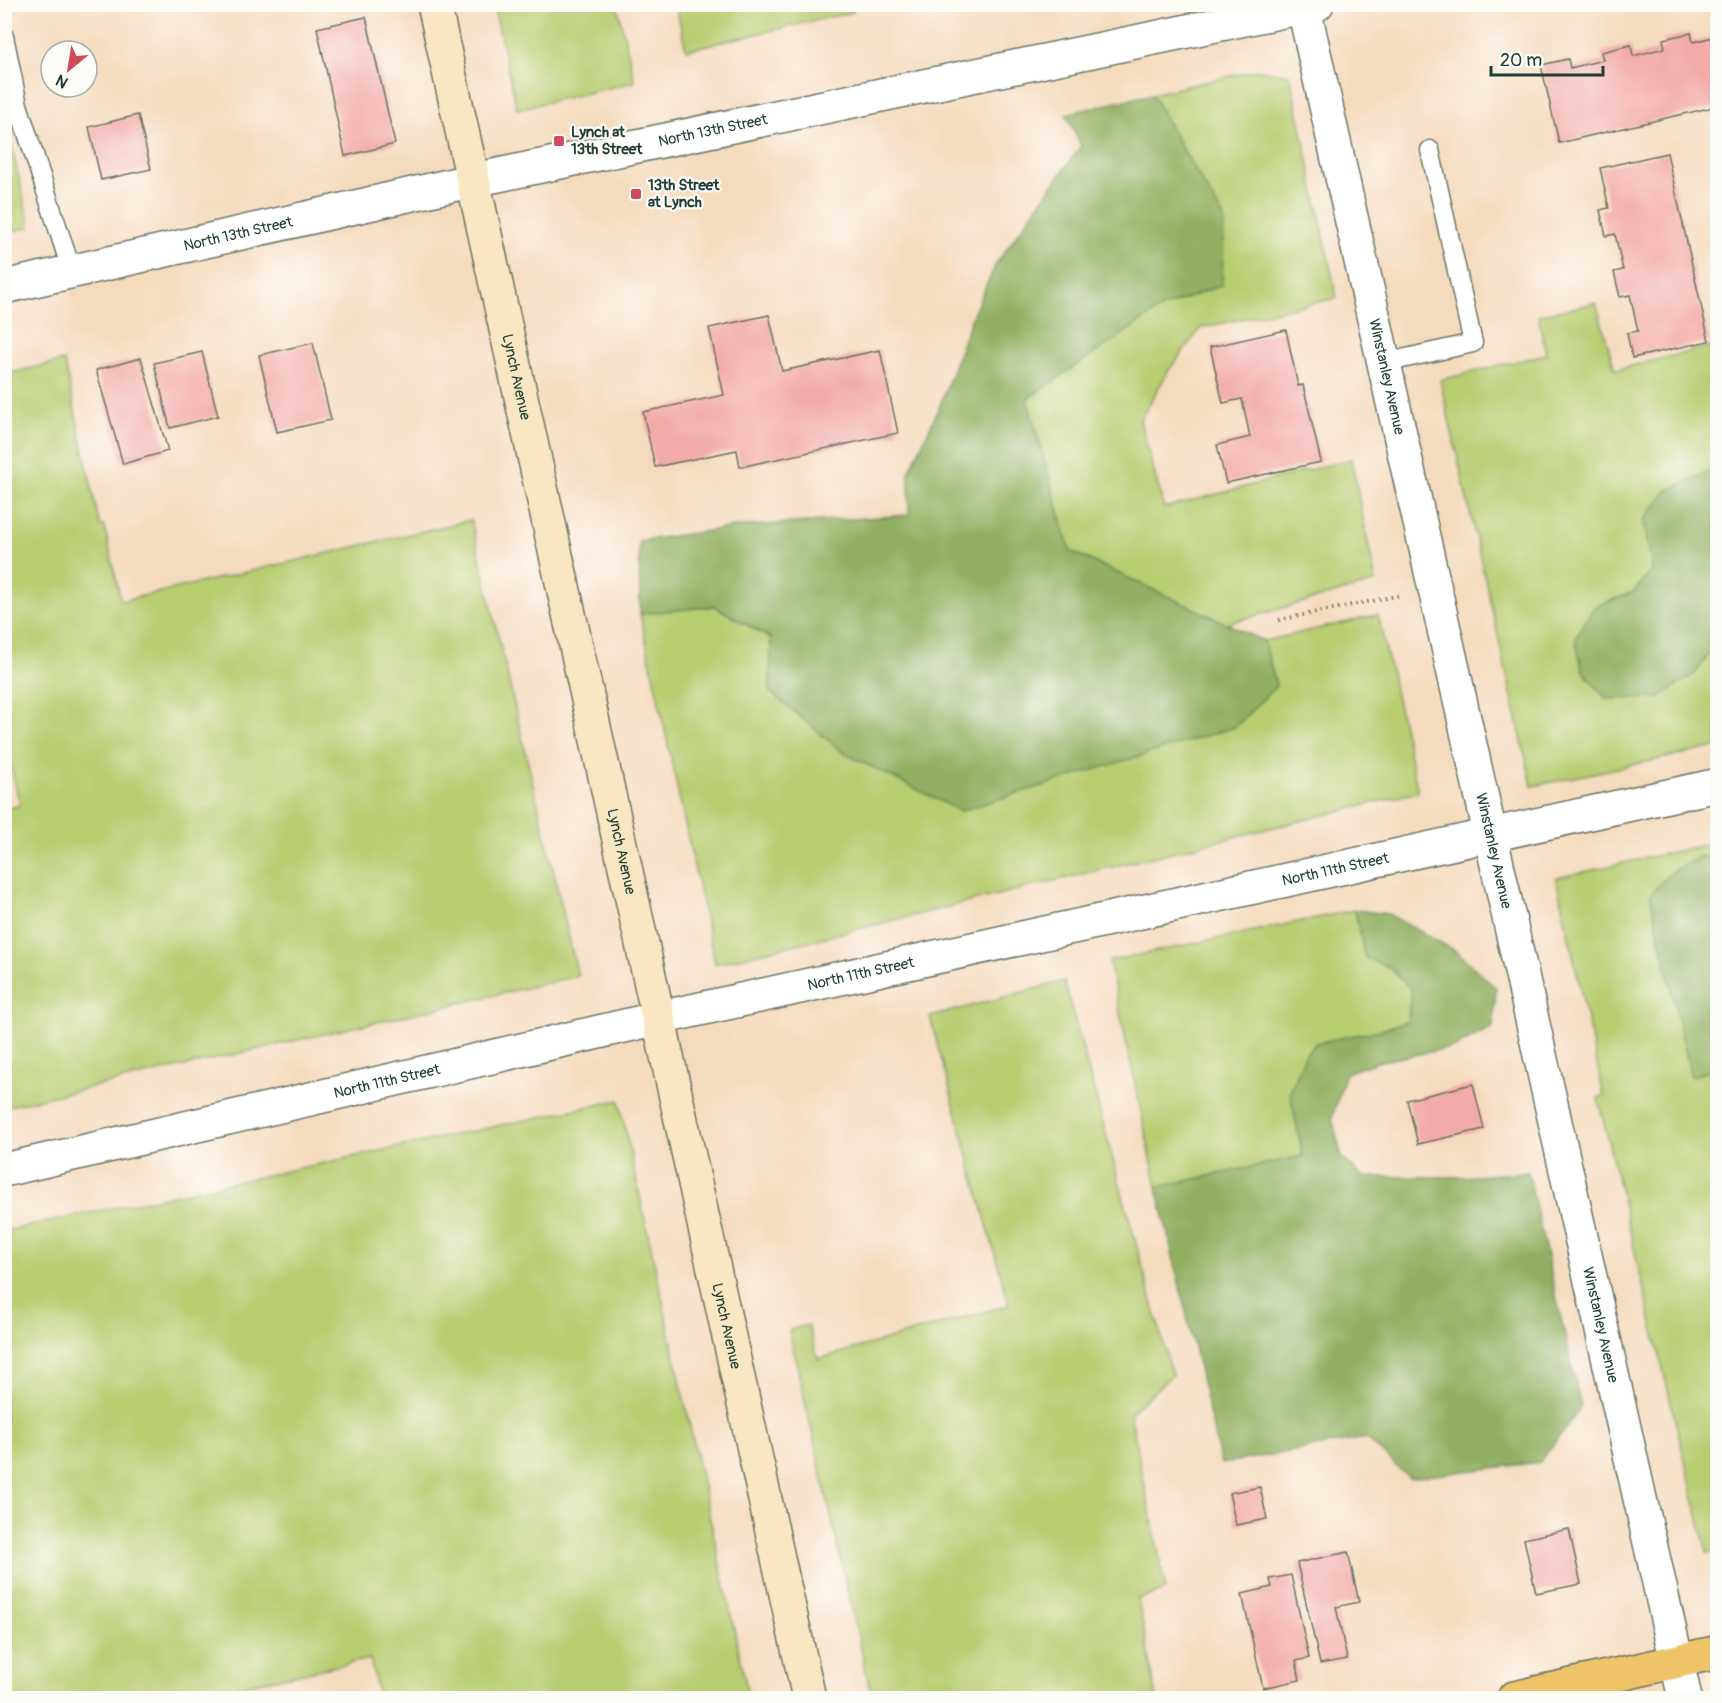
<svg xmlns="http://www.w3.org/2000/svg" width="1722" height="1703" viewBox="0 0 1722 1703" font-family="Pangolin,sans-serif">
<style>
.green{fill:#b8cc70;stroke:#6c8452;stroke-width:1.5}
.forest{fill:#92b062;stroke:#58764b;stroke-width:1.5}
.building{fill:#f3aba9}
.lines{fill:none;stroke-linecap:round;stroke-linejoin:round}
.lane-casing{stroke:#6a7464;stroke-width:21}
.street-casing{stroke:#6a7464;stroke-width:36}
.secondary-casing{stroke:#6a7464;stroke-width:36}
.primary-casing{stroke:#6a7464;stroke-width:36}
.path{stroke:#6a7464;stroke-width:4;stroke-dasharray:1.5 4.5;stroke-linecap:butt}
.lane{stroke:#fff;stroke-width:18}
.street{stroke:#fff;stroke-width:33}
.secondary{stroke:#f9e7c3;stroke-width:33}
.primary{stroke:#efc469;stroke-width:33}
.poi-dot{fill:#d1495b;stroke:#fdfcf7;stroke-width:2}
.labels{text-anchor:middle;stroke-width:4.5;stroke-linejoin:round;paint-order:stroke}
.street-label{font-size:15px;fill:#1f3d34;stroke:#fdfcf7}
.poi-label{font-size:15px;font-weight:bold;fill:#1f3d34;stroke:#fdfcf7;text-anchor:start}
</style>
<rect width="100%" height="100%" fill="#fdfcf7"/>
<filter id="ink" filterUnits="userSpaceOnUse"><feTurbulence type="fractalNoise" baseFrequency=".0167" numOctaves="2"/><feDisplacementMap in="SourceGraphic" scale="12" xChannelSelector="R" yChannelSelector="G"/><feConvolveMatrix kernelMatrix="1 2 1 2 8 2 1 2 1" color-interpolation-filters="sRGB"/></filter>
<filter id="wash" filterUnits="userSpaceOnUse"><feTurbulence type="fractalNoise" baseFrequency=".008" numOctaves="4" result="noise"/><feDisplacementMap in="SourceGraphic" scale="24" xChannelSelector="R" yChannelSelector="G"/><feGaussianBlur stdDeviation="1.35" result="paint"/><feColorMatrix in="noise" values="0 0 0 0 0 0 0 0 0 0 0 0 0 0 0 0 0 1.4 0 .05"/><feComposite in="paint" operator="in"/></filter>
<g filter="url(#wash)">
<rect width="100%" height="100%" fill="#f5dbbe"/>
<g class="green">
<path d="M851,4L853,12L686,50L676,5Z"/>
<path d="M493,5H617L635,82L517,109Z"/>
<path d="M1257,70L1290,75L1337,298L1201,328L1169,370L1140,420L1164,508L1351,459L1376,582L1226,624L1070,551L1027,399L1161,308L1222,285L1183,150L1152,94Z"/>
<path d="M4,112L30,227L5,233H4Z"/>
<path d="M1596,303L1615,370L1717,345V468L1668,490L1644,520L1652,570L1634,592L1594,607L1695,674L1717,642V747L1532,786L1440,380L1546,354L1538,315Z"/>
<path d="M64,361L100,526L104,525L121,601L471,520L578,976L5,1107V809L20,805L4,738L5,374Z"/>
<path d="M714,606L771,639L770,692L960,811L1077,775L1276,686L1264,641L1378,615L1418,792L715,964L640,614Z"/>
<path d="M1717,842V860L1701,856L1691,1076L1717,1069L1718,1551L1707,1553L1598,1098L1604,1096L1556,878Z"/>
<path d="M1355,910L1365,958L1389,967L1411,989L1408,1021L1381,1030L1290,1092L1303,1156L1157,1187L1109,961Z"/>
<path d="M1064,981L1172,1375L1130,1413L1166,1590L1138,1599L1157,1698H872L789,1330L808,1325L818,1359L1009,1305L930,1017Z"/>
<path d="M619,1100L749,1698H379L370,1659L183,1698H5V1231Z"/>
</g>
<g class="forest">
<path d="M1152,94L1183,150L1224,218L1222,285L1161,308L1027,399L1070,551L1264,641L1276,686L1235,727L960,811L844,753L770,692L771,638L714,606L640,614L639,541L735,527L909,515V472L939,408L972,317L996,264L1081,146L1066,114Z"/>
<path d="M1717,468V642L1695,674L1657,698L1606,699L1583,671L1575,639L1594,607L1634,592L1652,570L1644,520L1668,490Z"/>
<path d="M1701,856L1717,860L1718,1069L1691,1076L1650,895L1668,874Z"/>
<path d="M1355,910L1388,914L1456,951L1496,988L1493,1027L1455,1047L1377,1062L1346,1073L1332,1118L1342,1158L1364,1177H1461L1528,1172L1581,1407L1540,1462L1409,1478L1366,1438L1221,1464L1157,1187L1303,1156L1290,1092L1306,1054L1316,1043L1381,1030L1408,1021L1411,989L1389,967L1365,958Z"/>
</g>
<g id="blocks">
<g class="building">
<path d="M366,17L395,144L345,156L317,28Z"/>
<path d="M1691,33L1693,42L1718,36V106L1559,143L1541,65L1568,59L1570,68L1603,60L1601,52L1631,45L1633,56L1665,48L1663,39Z"/>
<path d="M138,115L151,169L101,180L89,127Z"/>
<path d="M1667,153L1709,341L1632,358L1627,333L1638,331L1630,295L1620,297L1614,272L1623,270L1615,234L1606,236L1600,210L1609,208L1600,168Z"/>
<path d="M769,315L782,371L880,350L898,433L740,467L737,450L655,467L643,412L724,395L709,328Z"/>
<path d="M1286,330L1298,386L1303,385L1321,462L1226,483L1217,445L1250,437L1242,399L1223,403L1210,347Z"/>
<path d="M313,343L331,420L277,432L259,355Z"/>
<path d="M202,352L218,416L170,428L154,363Z"/>
<path d="M141,358L168,451L123,464L96,370Z"/>
<path d="M1473,1084L1484,1129L1418,1144L1407,1100Z"/>
<path d="M1260,1487L1267,1519L1236,1525L1229,1493Z"/>
<path d="M1569,1529L1581,1584L1536,1593L1524,1539Z"/>
<path d="M1348,1552L1359,1602L1336,1607L1347,1659L1320,1664L1297,1563Z"/>
<path d="M1291,1575L1309,1658L1296,1661L1300,1680L1263,1688L1242,1594L1272,1587L1270,1579Z"/>
</g>
</g>
</g>
<g filter="url(#ink)">
<use href="#blocks" fill-opacity="0" stroke="#6a7464" stroke-width="1.5"/>
<g class="lines">
<g class="lane-casing">
<g id="lane">
<path d="M4,36L18,105L72,272"/>
<path d="M1384,363L1473,343L1430,150"/>
</g>
</g>
<g class="street-casing">
<g id="street">
<path id="s1" d="M1303,4L1685,1698"/>
<path id="s2" d="M4,287L474,180L1317,4"/>
<path id="s3" d="M4,1170L659,1018L1718,785"/>
</g>
</g>
<g class="secondary-casing">
<g id="secondary">
<path id="s4" d="M434,4L809,1698"/>
</g>
</g>
<g class="primary-casing">
<path id="primary" d="M1514,1698L1718,1652"/>
</g>
<path class="path" d="M1279,620L1401,595"/>
<use href="#lane" class="lane"/>
<use href="#street" class="street"/>
<use href="#secondary" class="secondary"/>
<use href="#primary" class="primary"/>
</g>
</g>
<g class="poi-dot">
<rect x="553" y="135" width="12" height="12" rx="3"/>
<rect x="630" y="188" width="12" height="12" rx="3"/>
</g>
<g class="labels">
<g class="street-label">
<text dy="5" stroke="none"><textPath href="#s2" startOffset="726">North 13th Street</textPath></text>
<text dy="5" stroke="none"><textPath href="#s2" startOffset="240">North 13th Street</textPath></text>
<text dy="5" stroke="none"><textPath href="#s4" startOffset="382">Lynch Avenue</textPath></text>
<text dy="5" stroke="none"><textPath href="#s1" startOffset="382">Winstanley Avenue</textPath></text>
<text dy="5" stroke="none"><textPath href="#s4" startOffset="868">Lynch Avenue</textPath></text>
<text dy="5" stroke="none"><textPath href="#s1" startOffset="868">Winstanley Avenue</textPath></text>
<text dy="5" stroke="none"><textPath href="#s3" startOffset="1365">North 11th Street</textPath></text>
<text dy="5" stroke="none"><textPath href="#s3" startOffset="879">North 11th Street</textPath></text>
<text dy="5" stroke="none"><textPath href="#s3" startOffset="393">North 11th Street</textPath></text>
<text dy="5" stroke="none"><textPath href="#s4" startOffset="1354">Lynch Avenue</textPath></text>
<text dy="5" stroke="none"><textPath href="#s1" startOffset="1354">Winstanley Avenue</textPath></text>
</g>
<g class="poi-label">
<text x="571" y="137">Lynch at<tspan x="571" dy="17">13th Street</tspan></text>
<text x="648" y="190">13th Street<tspan x="648" dy="17">at Lynch</tspan></text>
</g>
</g>
<rect width="1722" height="1703" fill="none" stroke="#fdfcf7" stroke-width="24"/>
<g transform="translate(69 69) rotate(210)"><circle r="28" fill="#fdfcf7" stroke="#a4b0a9" stroke-width="1.5"/>
<path d="M0-4.5L10 22L0 15L-10 22Z" fill="#d1495b"/>
<text y="-9" font-size="16" font-weight="bold" text-anchor="middle" fill="#1f3d34">N</text>
</g>
<path d="M1491 66v9h112v-9" fill="none" stroke="#1f3d34" stroke-width="3"/>
<text x="1500" y="66" font-size="18" fill="#1f3d34" stroke="#fdfcf7" stroke-width="4.5" paint-order="stroke">20 m</text>
</svg>
